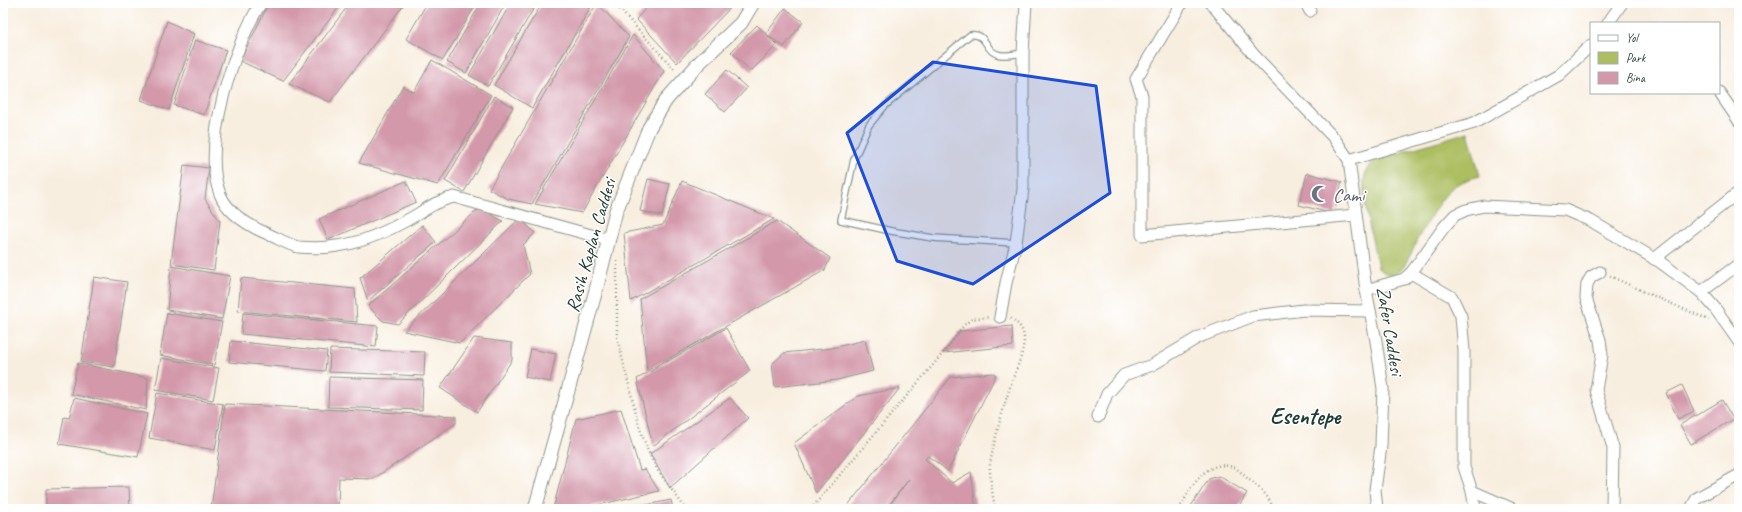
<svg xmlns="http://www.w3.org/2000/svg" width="1742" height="512" viewBox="0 0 1742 512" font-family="Caveat,sans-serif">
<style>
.green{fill:#acbe61;stroke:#667e4a}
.building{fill:#d398aa}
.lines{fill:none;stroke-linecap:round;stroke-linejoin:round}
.service-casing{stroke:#8c968a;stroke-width:8}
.minor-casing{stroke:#8c968a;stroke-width:13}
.tertiary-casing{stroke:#8c968a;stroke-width:15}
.path{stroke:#8c968a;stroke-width:2.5;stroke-dasharray:1 3;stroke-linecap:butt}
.service{stroke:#fff;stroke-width:5.5}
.minor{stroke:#fff;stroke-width:11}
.tertiary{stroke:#fff;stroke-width:13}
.marked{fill:#1d4ed8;fill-opacity:0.2;stroke:#1d4ed8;stroke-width:3;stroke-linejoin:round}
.labels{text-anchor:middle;stroke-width:3;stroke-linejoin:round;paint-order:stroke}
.worship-label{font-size:19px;fill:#5b616d;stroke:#fff;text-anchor:start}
.street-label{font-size:19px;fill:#1f3d34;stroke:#fff}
.district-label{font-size:23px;font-weight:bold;fill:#1f3d34;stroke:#fff}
</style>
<rect width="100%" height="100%" fill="#fff"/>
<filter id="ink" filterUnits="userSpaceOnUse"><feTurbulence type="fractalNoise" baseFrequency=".025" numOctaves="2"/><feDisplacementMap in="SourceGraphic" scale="8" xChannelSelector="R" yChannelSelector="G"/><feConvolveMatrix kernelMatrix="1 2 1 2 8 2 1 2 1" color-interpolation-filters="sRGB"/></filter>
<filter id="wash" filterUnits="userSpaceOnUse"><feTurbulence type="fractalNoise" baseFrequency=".012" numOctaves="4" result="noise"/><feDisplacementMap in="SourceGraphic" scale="16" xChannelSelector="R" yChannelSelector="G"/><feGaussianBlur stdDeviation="0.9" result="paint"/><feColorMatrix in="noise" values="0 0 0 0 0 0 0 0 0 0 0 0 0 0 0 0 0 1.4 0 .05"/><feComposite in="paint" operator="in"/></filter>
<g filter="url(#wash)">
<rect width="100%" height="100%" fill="#f8eedf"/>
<path class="green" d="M1468,132L1480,176C1470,179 1460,181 1452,188C1441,197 1423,229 1416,242C1412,251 1407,265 1399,271C1392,277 1383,274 1378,267C1374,247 1360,192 1365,175C1367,169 1371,164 1375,160Z"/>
<g id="blocks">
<g class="building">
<path d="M149,3H160L158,7Z"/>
<path d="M269,3H342L283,81L240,61Z"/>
<path d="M350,3H405L330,102L289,84Z"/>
<path d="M427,3H477L443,60L406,39Z"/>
<path d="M481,3H506L466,73L447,62Z"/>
<path d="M511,3H537L488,86L469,75Z"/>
<path d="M542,3H593L532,108L494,85Z"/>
<path d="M597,3L629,37L532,204L508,199L489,189Z"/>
<path d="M651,3H735L677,63L636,19Z"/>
<path d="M785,8L803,22L784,47L766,34L777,45L751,71L731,52L757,25L766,34Z"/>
<path d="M167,21L194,34L169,110L141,100Z"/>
<path d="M633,35L664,71L616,154L582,213L535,204Z"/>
<path d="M195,40L226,50L204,115L174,105Z"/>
<path d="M432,60L491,95L438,185L359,163L403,86L414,92Z"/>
<path d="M727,70L747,88L725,112L705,94Z"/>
<path d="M494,96L513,107L464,192L445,181Z"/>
<path d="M184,165L209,168L205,199L220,221L214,270L171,264Z"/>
<path d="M1307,173L1342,182L1334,214L1299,205Z"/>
<path d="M648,179L670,184L662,216L640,211Z"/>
<path d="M406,181L416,202L328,240L319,219Z"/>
<path d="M682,181L774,219L631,301L624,233L663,225Z"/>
<path d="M480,208L503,221L398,324L383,321L368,306Z"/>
<path d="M520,218L535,233L523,245L530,274L460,343L404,331Z"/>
<path d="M777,221L830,258L825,270L647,371L640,299Z"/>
<path d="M422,225L436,242L368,301L360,278Z"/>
<path d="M171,266L230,276L222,319L167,310Z"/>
<path d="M94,277L127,282L114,367L81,362Z"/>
<path d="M241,278L355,289L357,322L238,311Z"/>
<path d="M167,313L222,322L214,365L160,355Z"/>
<path d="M243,313L378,326L376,347L241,334Z"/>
<path d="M1012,326L1013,346L943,353L960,331Z"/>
<path d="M726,328L750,371L653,446L637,379Z"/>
<path d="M474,338L512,343V360L477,412L440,388Z"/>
<path d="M865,340L873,371L837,380L775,387L772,364L784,353L832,348Z"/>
<path d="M231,341L327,351L325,371L229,362Z"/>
<path d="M330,349L425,352L424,376L329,372Z"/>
<path d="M531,349L556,354L550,382L525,377Z"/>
<path d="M161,358L219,368L213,400L155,390Z"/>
<path d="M78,363L148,378L146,410L71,394Z"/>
<path d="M993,373L996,375L948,471L928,456L925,459L952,483L971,472L976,509H887L909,479L886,509H845L951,377Z"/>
<path d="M329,377L423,380L422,410L328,407Z"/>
<path d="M1682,385L1694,411L1678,419L1666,393Z"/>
<path d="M900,388L816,493L794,443L858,396Z"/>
<path d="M157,393L223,404L215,450L149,438Z"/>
<path d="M74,398L147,414L138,457L59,444L64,417L69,418Z"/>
<path d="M730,398L748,418L670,488L650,454Z"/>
<path d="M1722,400L1733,419L1691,444L1680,425Z"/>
<path d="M225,404L343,410L456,416V423L373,479L339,478L338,509H211Z"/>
<path d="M621,409L640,470L645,469L659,491L580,509H553L576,419Z"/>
<path d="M1219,476L1247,493L1237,509H1189L1209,479Z"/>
<path d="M129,487L130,509H46V489Z"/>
<path d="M671,500L673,509H632V508Z"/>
</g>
</g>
</g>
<g filter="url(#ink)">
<use href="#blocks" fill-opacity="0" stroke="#8c968a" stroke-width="1"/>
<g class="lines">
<g class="service-casing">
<path id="service" d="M1016,243L933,238L891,231L841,220L854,159L869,125L885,106L970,35C988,33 984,50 997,54C1004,57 1015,54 1023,53"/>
</g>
<g class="minor-casing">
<g id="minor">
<path d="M261,3C234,45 201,146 220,194C228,214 251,227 270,235C279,239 289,245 298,247C310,248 326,248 337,246C365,243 394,228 418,214C432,205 438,201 454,197L609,240"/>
<path d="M1182,3L1136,79L1142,96V235L1356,215"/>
<path d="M1211,3L1254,55L1334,138L1349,160L1366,290L1376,341L1383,389L1381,446L1375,490L1377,509"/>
<path d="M1306,3L1310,11"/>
<path d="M1608,23L1622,3"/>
<path d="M1719,92L1739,121"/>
<path d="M1349,160L1474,123L1559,75L1591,45"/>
<path d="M1654,259L1739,192"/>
<path d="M1600,272L1591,277L1587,284L1586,298L1600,340L1602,355L1596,390L1613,448L1612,509"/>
<path d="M1411,273L1452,297L1461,316L1464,351V467L1472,491L1475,509"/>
<path d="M1366,290L1404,279L1411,273L1444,227L1455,215L1466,210L1484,206L1565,210L1591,221L1660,262L1701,292L1714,307L1739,342"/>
<path d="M1701,292L1739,264"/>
<path d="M1000,317L1006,283L1016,243L1023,189V53L1026,3"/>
<path d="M1098,417L1107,394L1124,375L1152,365L1199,337L1253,316L1304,310L1370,311"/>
<path d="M1472,491L1513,509"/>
<path d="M1692,507L1697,498L1739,475"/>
</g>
</g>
<g class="tertiary-casing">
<path id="tertiary" d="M535,509L596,290L616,211L649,128L666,100L700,62L741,23L753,3"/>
</g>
<g class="path">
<path d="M614,3L676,71"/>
<path d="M617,261V337L639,426L648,451L658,471L686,509"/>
<path d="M1610,276L1649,294L1709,320"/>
<path d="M811,509L944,352L964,325L972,319L989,317"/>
<path d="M995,509C993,496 989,476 990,464C995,437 1002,412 1010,387C1015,371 1023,357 1024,340C1024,329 1019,324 1010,318"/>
<path d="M1179,509C1191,489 1204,458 1233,467C1238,469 1244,475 1248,479C1259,487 1269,495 1273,509"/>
</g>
<use href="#service" class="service"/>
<use href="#minor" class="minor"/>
<use href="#tertiary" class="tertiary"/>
</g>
</g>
<path class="marked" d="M933,62L1096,86L1110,193L973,284L897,261L847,133Z"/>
<defs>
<g id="mosque-bare" transform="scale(1.38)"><path d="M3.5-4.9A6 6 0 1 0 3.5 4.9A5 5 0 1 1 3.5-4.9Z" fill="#6b7280" stroke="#fff" stroke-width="2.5" paint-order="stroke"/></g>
</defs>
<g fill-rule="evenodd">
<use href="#mosque-bare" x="1320" y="194"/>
</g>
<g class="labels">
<g class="worship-label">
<text x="1333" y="201">Cami</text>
</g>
<g class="street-label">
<text transform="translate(590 245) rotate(-74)" y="7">Rasih Kaplan Caddesi</text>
<text transform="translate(1391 331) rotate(81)" y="7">Zafer Caddesi</text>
</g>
<g class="district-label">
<text x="1305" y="424">Esentepe</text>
</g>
</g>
<rect width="1742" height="512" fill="none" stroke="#fff" stroke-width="16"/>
<rect x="1590" y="22" width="130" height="72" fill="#ffffff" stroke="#a5b1ae"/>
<rect x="1598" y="35" width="20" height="6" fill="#ffffff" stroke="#a5b1ae"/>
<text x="1626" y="42" font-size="12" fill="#1f3d34">Yol</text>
<rect x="1598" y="52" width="20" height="12" fill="#acbe61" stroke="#a5b1ae"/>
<text x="1626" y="62" font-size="12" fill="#1f3d34">Park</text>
<rect x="1598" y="72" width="20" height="12" fill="#d398aa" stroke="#a5b1ae"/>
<text x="1626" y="82" font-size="12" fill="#1f3d34">Bina</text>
</svg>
